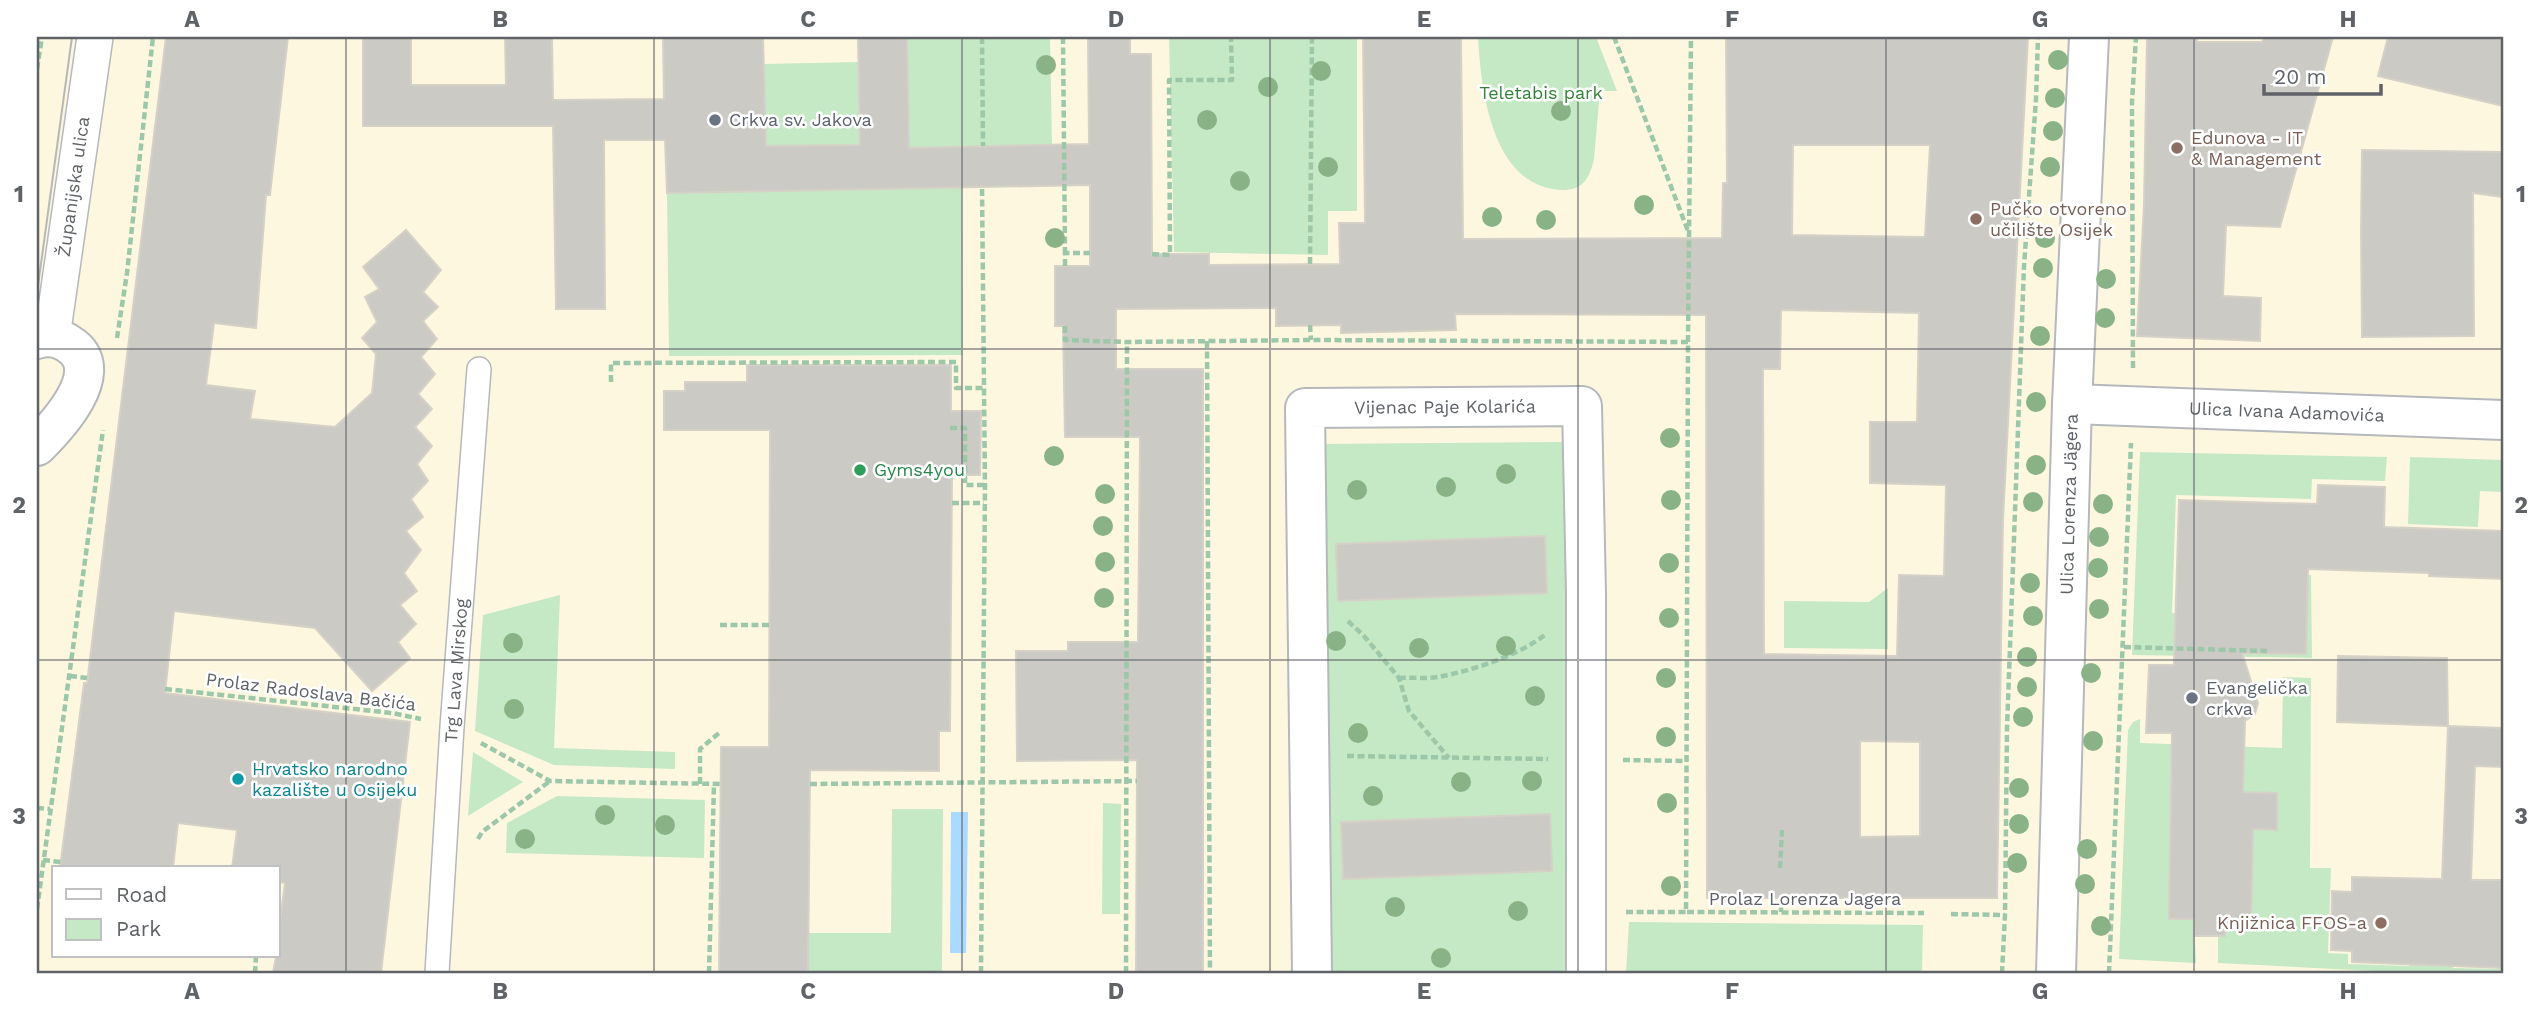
<svg xmlns="http://www.w3.org/2000/svg" width="2540" height="1010" viewBox="0 0 2540 1010" font-family="'Work Sans',sans-serif">
<style>
.commercial{fill:#fef7e0;fill-rule:evenodd}
.green{fill:#c5e8c5}
.water{fill:#aadaff}
.building{fill:#cccac5;stroke:#d6d1c6;stroke-width:2;fill-rule:evenodd}
.lines{fill:none;stroke-linecap:round;stroke-linejoin:round}
.service-casing{stroke:#b5b8bc;stroke-width:26}
.pedestrian-casing{stroke:#b5b8bc;stroke-width:38}
.minor-casing{stroke:#b5b8bc;stroke-width:42}
.path{stroke:#9cc7a9;stroke-width:4.5;stroke-dasharray:7 3.5;stroke-linecap:butt}
.service{stroke:#fff;stroke-width:23}
.pedestrian{stroke:#fff;stroke-width:35}
.minor{stroke:#fff;stroke-width:38}
.tram{stroke:#b6b7b8;stroke-width:2}
.tree{fill:#89b387}
.grid{fill:none;stroke:#5f6368;stroke-width:2;stroke-opacity:0.55}
.worship-dot{fill:#6b7280;stroke:#fff;stroke-width:2.5}
.education-dot{fill:#8d6e63;stroke:#fff;stroke-width:2.5}
.leisure-dot{fill:#2e9e5b;stroke:#fff;stroke-width:2.5}
.culture-dot{fill:#0f9aa8;stroke:#fff;stroke-width:2.5}
.labels{text-anchor:middle;stroke-width:5;stroke-linejoin:round;paint-order:stroke}
.park-label{font-size:18px;fill:#348238;stroke:#fff}
.worship-label{font-size:18px;fill:#5b616d;stroke:#fff;text-anchor:start}
.education-label{font-size:18px;fill:#785e54;stroke:#fff;text-anchor:start}
.street-label{font-size:18px;fill:#5f6368;stroke:#fff}
.leisure-label{font-size:18px;fill:#27864d;stroke:#fff;text-anchor:start}
.culture-label{font-size:18px;fill:#0d838f;stroke:#fff;text-anchor:start}
.neatline{fill:none;stroke:#5f6368;stroke-width:2.5}
.grid-label{font-size:23px;text-anchor:middle;font-weight:bold;fill:#5f6368}
</style>
<rect width="100%" height="100%" fill="#f1efe8"/>
<path class="commercial" d="M37,37H2503V973H37ZM54,868H278V956H54Z"/>
<g class="green">
<path d="M907,37H1050L1052,145L909,148Z"/>
<path d="M1169,37H1357V211H1328V255L1174,252Z"/>
<path d="M1478,37H1596L1617,91H1600L1594,159C1590,176 1584,190 1564,190C1492,189 1481,91 1478,37Z"/>
<path d="M858,62L860,145L766,146L764,64Z"/>
<path d="M962,187L963,355L669,356L667,193Z"/>
<path d="M1566,442L1569,973H1321L1318,444Z"/>
<path d="M2140,452L2387,457L2385,481L2312,479L2311,499L2176,495L2172,613L2254,615L2256,573L2311,575L2312,658L2132,655Z"/>
<path d="M2410,457L2503,460V492L2480,491L2478,527L2408,524Z"/>
<path d="M1888,588V649L1784,648V601L1869,602Z"/>
<path d="M560,595L554,748L675,752V769L554,765L475,731L483,615Z"/>
<path d="M2283,677L2311,678L2310,868H2331L2328,953L2348,954V964L2409,966V954L2452,955L2453,968L2503,969V973H2412L2218,963V936H2225V923L2251,922L2253,829L2277,830V793L2171,791L2194,919L2196,963L2119,959L2128,730L2133,722L2140,719V743L2282,748Z"/>
<path d="M473,752L523,782L468,816Z"/>
<path d="M557,796L705,800L704,858L506,853L507,823Z"/>
<path d="M1103,803L1121,804L1120,914H1102Z"/>
<path d="M892,809H943L942,973H808L809,933H891Z"/>
<path d="M1629,922L1923,925L1922,973H1626Z"/>
</g>
<path class="water" d="M951,812H968L966,953H950Z"/>
<g class="building">
<path d="M166,37H288L270,195H266L256,328L214,323L206,385L255,391L250,419L335,427L372,393L376,354L362,338L377,322L365,297L379,289L363,267L406,230L441,270L423,292L438,307L423,321L437,339L421,357L435,374L418,394L432,409L415,427L432,446L417,464L428,481L411,499L423,517L406,531L421,550L404,573L417,591L400,605L416,624L398,642L410,658L372,691L315,628L174,611L165,693L410,722L381,973H273L276,956H278V935L285,883L278,882V868H232L237,830L178,823L173,868H60L84,683H87Z"/>
<path d="M363,37H411V85H506L505,37H552L553,100L664,99L663,37H763L766,146L860,145L858,37H907L909,148L1089,144L1088,37H1130V54H1151L1152,254H1209V265L1340,264L1339,223H1365L1363,37H1461L1463,239L1722,238L1723,183H1727L1726,37H2028L2003,519L1997,898H1707L1706,315L1455,314L1456,330L1341,333V325L1276,326V308L1116,309V369H1203V973H1136L1137,760L1017,761L1016,651H1068V642H1138L1140,437H1065L1063,326H1055V266H1090V185L667,193L665,140H604L605,309H556L553,126H363ZM1793,145H1930L1925,237L1792,235ZM1781,310L1919,313L1917,422H1870V483L1946,485L1944,576L1899,575L1897,656L1764,654L1763,369H1780ZM1860,741L1920,742V836L1860,837Z"/>
<path d="M2147,37H2197V42H2262L2264,37H2333L2280,227L2226,225L2223,296L2261,298L2260,341L2137,336L2144,205Z"/>
<path d="M2388,37H2503V106L2378,76Z"/>
<path d="M2362,150L2503,152V197L2473,193L2474,336L2362,337L2361,230Z"/>
<path d="M747,365H951V411H981L980,475H952L950,731H939V771L810,770L808,973H719L721,747H769L770,430H664V391H685V382H747Z"/>
<path d="M2318,485L2385,487L2384,527L2503,531V579L2429,576V573L2308,569L2306,654L2242,653L2258,703L2255,714L2245,721L2243,792L2277,793V830L2253,829L2251,923H2225V936H2194V919H2169L2172,733H2146L2149,665H2174L2179,500L2317,504Z"/>
<path d="M1545,536L1547,593L1338,601L1336,544Z"/>
<path d="M2338,656L2447,658L2448,726L2337,722Z"/>
<path d="M2448,726L2503,728V767L2475,766L2471,880H2503V968L2352,962V951L2331,950L2332,891L2352,892V877L2442,879Z"/>
<path d="M1550,814L1552,871L1343,879L1341,822Z"/>
</g>
<g class="lines">
<g class="service-casing">
<g id="service">
<path id="s1" d="M437,973L452,727L479,369"/>
</g>
</g>
<g class="pedestrian-casing">
<g id="pedestrian">
<path id="s2" d="M52,337L95,37"/>
</g>
</g>
<g class="minor-casing">
<g id="minor">
<path d="M37,339C50,335 62,338 73,347C106,374 57,426 37,446"/>
<path id="s3" d="M2072,404L2503,420"/>
<path id="s4" d="M1312,973L1305,408L1582,406L1586,593V973"/>
<path id="s5" d="M2056,973L2072,404L2089,37"/>
</g>
</g>
<g class="path">
<path d="M982,37L983,146"/>
<path d="M1063,37L1065,253"/>
<path d="M1614,37L1688,231"/>
<path d="M37,69L42,37"/>
<path d="M1152,254L1170,255L1169,80H1232L1231,37"/>
<path d="M1310,264L1312,37"/>
<path d="M1065,266V253H1090"/>
<path d="M1310,325L1311,340"/>
<path d="M1065,326V340L1127,342L1311,340L1688,342L1686,912H1623"/>
<path d="M117,338L127,273L153,37"/>
<path d="M1207,341L1210,973"/>
<path d="M1688,342L1691,37"/>
<path d="M2133,368L2132,102L2136,37"/>
<path d="M611,382V363L956,362V388H985"/>
<path d="M950,428H965V485H985"/>
<path d="M952,503H984"/>
<path d="M1348,621L1364,636L1399,678L1409,711L1449,758"/>
<path d="M720,625H769"/>
<path d="M2124,647L2267,651"/>
<path d="M70,676L87,678"/>
<path d="M1399,678C1411,677 1425,679 1438,677C1471,671 1520,655 1546,634"/>
<path d="M165,689L392,713L421,719"/>
<path d="M481,743L550,781L720,784"/>
<path d="M1347,756L1548,759"/>
<path d="M1623,760L1685,761"/>
<path d="M700,784V749L719,733"/>
<path d="M810,784L1137,781"/>
<path d="M37,808L50,809"/>
<path d="M478,839L482,832L550,781"/>
<path d="M43,860L61,862"/>
<path d="M1780,868L1782,830"/>
<path d="M1781,897V912"/>
<path d="M37,909L103,430"/>
<path d="M1687,912L1924,913"/>
<path d="M1951,914L2005,915"/>
<path d="M255,973L256,956"/>
<path d="M709,973L714,784"/>
<path d="M981,973L985,485L982,187"/>
<path d="M1126,973L1127,342"/>
<path d="M2002,973L2005,915L2007,729L2024,266L2036,99L2038,37"/>
<path d="M2109,973L2131,443"/>
</g>
<use href="#service" class="service"/>
<use href="#pedestrian" class="pedestrian"/>
<use href="#minor" class="minor"/>
<path class="tram" d="M37,293L72,37"/>
</g>
<g class="tree">
<circle cx="2058" cy="60" r="10"/>
<circle cx="1046" cy="65" r="10"/>
<circle cx="1321" cy="71" r="10"/>
<circle cx="1268" cy="87" r="10"/>
<circle cx="2055" cy="98" r="10"/>
<circle cx="1561" cy="111" r="10"/>
<circle cx="1207" cy="120" r="10"/>
<circle cx="2053" cy="131" r="10"/>
<circle cx="1328" cy="167" r="10"/>
<circle cx="2050" cy="167" r="10"/>
<circle cx="1240" cy="181" r="10"/>
<circle cx="1644" cy="205" r="10"/>
<circle cx="1492" cy="217" r="10"/>
<circle cx="1546" cy="220" r="10"/>
<circle cx="1055" cy="238" r="10"/>
<circle cx="2045" cy="238" r="10"/>
<circle cx="2043" cy="268" r="10"/>
<circle cx="2106" cy="279" r="10"/>
<circle cx="2105" cy="318" r="10"/>
<circle cx="2040" cy="336" r="10"/>
<circle cx="2036" cy="402" r="10"/>
<circle cx="1670" cy="438" r="10"/>
<circle cx="1054" cy="456" r="10"/>
<circle cx="2036" cy="465" r="10"/>
<circle cx="1506" cy="474" r="10"/>
<circle cx="1446" cy="487" r="10"/>
<circle cx="1357" cy="490" r="10"/>
<circle cx="1105" cy="494" r="10"/>
<circle cx="1671" cy="500" r="10"/>
<circle cx="2033" cy="502" r="10"/>
<circle cx="2103" cy="504" r="10"/>
<circle cx="1103" cy="526" r="10"/>
<circle cx="2099" cy="537" r="10"/>
<circle cx="1105" cy="562" r="10"/>
<circle cx="1669" cy="563" r="10"/>
<circle cx="2098" cy="568" r="10"/>
<circle cx="2030" cy="583" r="10"/>
<circle cx="1104" cy="598" r="10"/>
<circle cx="2099" cy="609" r="10"/>
<circle cx="2033" cy="616" r="10"/>
<circle cx="1669" cy="618" r="10"/>
<circle cx="1336" cy="641" r="10"/>
<circle cx="513" cy="643" r="10"/>
<circle cx="1506" cy="646" r="10"/>
<circle cx="1419" cy="648" r="10"/>
<circle cx="2027" cy="657" r="10"/>
<circle cx="2091" cy="673" r="10"/>
<circle cx="1666" cy="678" r="10"/>
<circle cx="2027" cy="687" r="10"/>
<circle cx="1535" cy="696" r="10"/>
<circle cx="514" cy="709" r="10"/>
<circle cx="2023" cy="717" r="10"/>
<circle cx="1358" cy="733" r="10"/>
<circle cx="1666" cy="737" r="10"/>
<circle cx="2093" cy="741" r="10"/>
<circle cx="1532" cy="781" r="10"/>
<circle cx="1461" cy="782" r="10"/>
<circle cx="2019" cy="788" r="10"/>
<circle cx="1373" cy="796" r="10"/>
<circle cx="1667" cy="803" r="10"/>
<circle cx="605" cy="815" r="10"/>
<circle cx="2019" cy="824" r="10"/>
<circle cx="665" cy="825" r="10"/>
<circle cx="525" cy="839" r="10"/>
<circle cx="2087" cy="849" r="10"/>
<circle cx="2017" cy="863" r="10"/>
<circle cx="2085" cy="884" r="10"/>
<circle cx="1671" cy="886" r="10"/>
<circle cx="1395" cy="907" r="10"/>
<circle cx="1518" cy="911" r="10"/>
<circle cx="2101" cy="926" r="10"/>
<circle cx="1441" cy="958" r="10"/>
</g>
<path class="grid" d="M346,37V973M654,37V973M962,37V973M1270,37V973M1578,37V973M1886,37V973M2194,37V973M37,349H2503M37,660H2503"/>
<g class="worship-dot">
<circle cx="715" cy="120" r="7"/>
<circle cx="2192" cy="698" r="7"/>
</g>
<g class="education-dot">
<circle cx="2177" cy="148" r="7"/>
<circle cx="1976" cy="219" r="7"/>
<circle cx="2381" cy="923" r="7"/>
</g>
<circle class="leisure-dot" cx="860" cy="470" r="7"/>
<circle class="culture-dot" cx="238" cy="779" r="7"/>
<g class="labels">
<g class="park-label">
<text x="1541" y="99">Teletabis park</text>
</g>
<g class="worship-label">
<text x="729" y="126">Crkva sv. Jakova</text>
<text x="2206" y="694">Evangelička<tspan x="2206" dy="21">crkva</tspan></text>
</g>
<g class="education-label">
<text x="2191" y="144">Edunova - IT<tspan x="2191" dy="21">&amp; Management</tspan></text>
<text x="1990" y="215">Pučko otvoreno<tspan x="1990" dy="21">učilište Osijek</tspan></text>
<text x="2367" y="929" text-anchor="end">Knjižnica FFOS-a</text>
</g>
<g class="street-label">
<text dy="6" stroke="none"><textPath href="#s2" startOffset="152">Županijska ulica</textPath></text>
<text dy="6" stroke="none"><textPath href="#s4" startOffset="705">Vijenac Paje Kolarića</textPath></text>
<text dy="6" stroke="none"><textPath href="#s3" startOffset="215">Ulica Ivana Adamovića</textPath></text>
<text dy="6" stroke="none"><textPath href="#s5" startOffset="469">Ulica Lorenza Jägera</textPath></text>
<text dy="6" stroke="none"><textPath href="#s1" startOffset="303">Trg Lava Mirskog</textPath></text>
<text transform="translate(311 692) rotate(7)" y="6">Prolaz Radoslava Bačića</text>
<text x="1805" y="905">Prolaz Lorenza Jagera</text>
</g>
<g class="leisure-label">
<text x="874" y="476">Gyms4you</text>
</g>
<g class="culture-label">
<text x="252" y="775">Hrvatsko narodno<tspan x="252" dy="21">kazalište u Osijeku</tspan></text>
</g>
</g>
<rect width="2540" height="1010" fill="none" stroke="#ffffff" stroke-width="77"/>
<rect x="52" y="866" width="228" height="91" fill="#ffffff" stroke="#bfc1c3" stroke-width="2"/>
<rect x="66" y="889" width="35" height="10" fill="#ffffff" stroke="#bfc1c3" stroke-width="2"/>
<text x="116" y="902" font-size="21" fill="#5f6368">Road</text>
<rect x="66" y="919" width="35" height="21" fill="#c5e8c5" stroke="#bfc1c3" stroke-width="2"/>
<text x="116" y="936" font-size="21" fill="#5f6368">Park</text>
<path d="M2264 84v10h117v-10" fill="none" stroke="#5f6368" stroke-width="3.5"/>
<text x="2274" y="84" font-size="21" fill="#5f6368" stroke="#ffffff" stroke-width="5" paint-order="stroke">20 m</text>
<rect x="38" y="38" width="2464" height="934" class="neatline"/>
<g class="grid-label">
<text x="192" y="27">A</text>
<text x="500" y="27">B</text>
<text x="808" y="27">C</text>
<text x="1116" y="27">D</text>
<text x="1424" y="27">E</text>
<text x="1732" y="27">F</text>
<text x="2040" y="27">G</text>
<text x="2348" y="27">H</text>
<text x="19" y="202">1</text>
<text x="2521" y="202">1</text>
<text x="19" y="513">2</text>
<text x="2521" y="513">2</text>
<text x="19" y="824">3</text>
<text x="2521" y="824">3</text>
<text x="192" y="999">A</text>
<text x="500" y="999">B</text>
<text x="808" y="999">C</text>
<text x="1116" y="999">D</text>
<text x="1424" y="999">E</text>
<text x="1732" y="999">F</text>
<text x="2040" y="999">G</text>
<text x="2348" y="999">H</text>
</g>
</svg>
